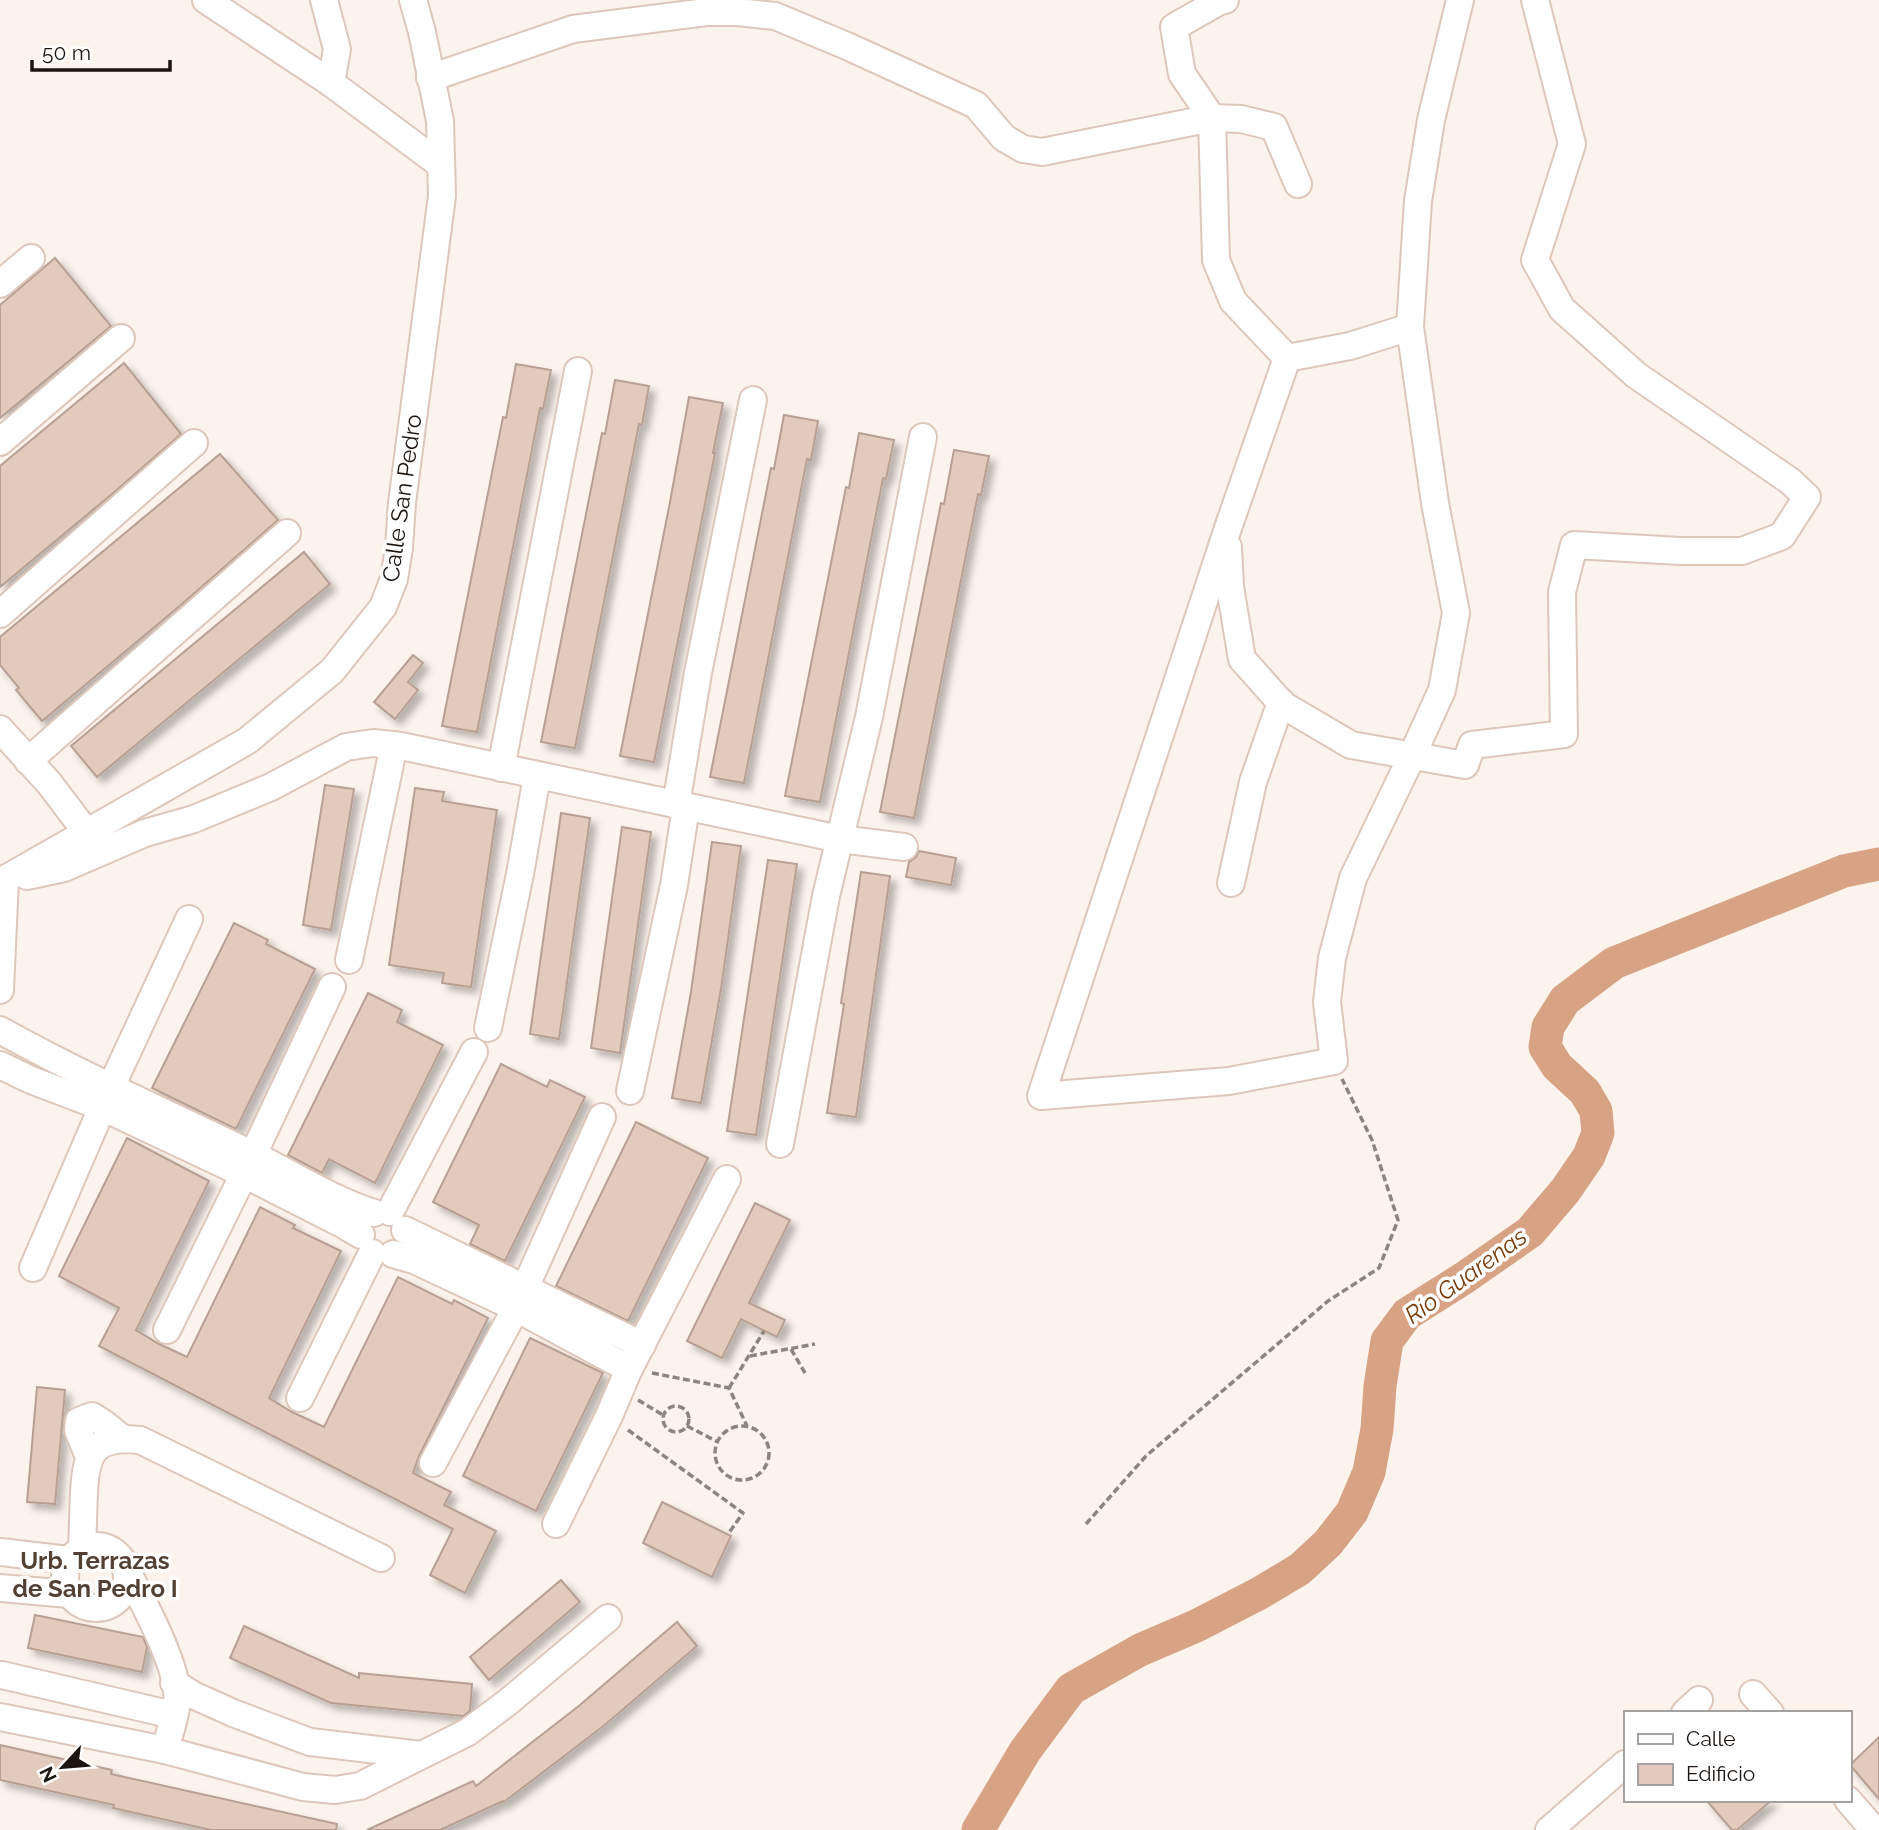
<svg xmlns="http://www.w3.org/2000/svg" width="1879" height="1830" viewBox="0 0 1879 1830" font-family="Raleway,sans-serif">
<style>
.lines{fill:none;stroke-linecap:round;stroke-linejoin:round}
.river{stroke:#d7a384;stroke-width:33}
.building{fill:#e2cbbd;stroke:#b7a093;stroke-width:2;filter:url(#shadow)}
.minor-casing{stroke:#dec7ba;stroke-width:30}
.path{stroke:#8d847f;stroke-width:3.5;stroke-dasharray:7 3.5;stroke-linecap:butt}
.minor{stroke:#fff;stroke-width:26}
.labels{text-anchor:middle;stroke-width:7;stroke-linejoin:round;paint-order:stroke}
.street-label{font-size:23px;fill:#1d1511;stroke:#fff}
.water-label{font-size:24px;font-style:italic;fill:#7a3b07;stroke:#fff}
.neighbourhood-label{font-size:24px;font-weight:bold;fill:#544136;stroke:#fff}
</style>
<defs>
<filter id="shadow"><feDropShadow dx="6" dy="6" stdDeviation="3.5" flood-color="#0004"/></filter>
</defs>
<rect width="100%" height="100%" fill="#fdf3ed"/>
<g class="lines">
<path class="river" d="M978,1830L1025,1751L1071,1689L1140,1650L1196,1626L1260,1593L1300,1569L1328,1543L1352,1512L1369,1472L1377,1429L1380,1386L1387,1341L1407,1314L1464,1278L1530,1232L1565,1191L1589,1156L1598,1133L1596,1111L1585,1092L1557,1066L1545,1047L1548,1027L1565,1000L1614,963L1844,871L1879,864"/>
</g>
<g class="building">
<path d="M55,258L111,326L0,418V305Z"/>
<path d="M124,363L181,434L112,494L0,587V466Z"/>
<path d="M516,364L551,370L543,409L540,408L477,732L442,726L503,417L506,418Z"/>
<path d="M615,380L649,386L642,425L639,424L575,748L541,742L602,433L605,434Z"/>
<path d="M689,397L723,403L713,453H715L654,762L620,756L670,502Z"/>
<path d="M784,415L818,421L811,460L807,459L744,783L710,777L771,468L774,469Z"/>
<path d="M859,433L894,440L886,479L883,478L820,802L785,796L846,487L849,488Z"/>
<path d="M954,450L989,456L981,495L978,494L914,818L880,812L941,503L944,504Z"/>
<path d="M220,454L278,520L182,604L42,721L16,690L19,688L0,665V637Z"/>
<path d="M304,552L330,584L97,777L71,746Z"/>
<path d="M413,655L423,663L408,682L418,690L395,719L374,702Z"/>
<path d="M325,785L354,789L331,930L303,925Z"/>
<path d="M415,788L444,792L442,801L497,810L471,987L442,983L444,973L389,965Z"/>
<path d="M561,813L590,818L559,1039L530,1034Z"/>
<path d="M622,827L651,832L620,1053L591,1048Z"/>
<path d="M712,842L741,846L721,989L701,1103L672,1098L691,992Z"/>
<path d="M919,851L956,858L951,885L906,877L909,862L916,857Z"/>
<path d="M768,860L797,864L756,1135L727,1131Z"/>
<path d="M861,872L890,876L856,1117L827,1113L844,1004L841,1003Z"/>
<path d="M234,923L268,940L266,944L315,969L236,1129L152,1088Z"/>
<path d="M368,993L402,1010L397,1022L443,1045L375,1183L329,1159L322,1173L288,1155Z"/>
<path d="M501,1064L547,1087L550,1080L585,1097L505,1261L470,1244L479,1225L433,1202Z"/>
<path d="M636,1122L708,1158L628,1321L556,1286Z"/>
<path d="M127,1138L209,1181L136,1330L159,1344L187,1357L260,1207L295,1225L293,1228L341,1251L269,1398L292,1412L324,1427L398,1277L452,1304L454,1300L488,1318L419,1456L413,1473L451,1492L444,1505L496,1531L465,1593L430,1575L453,1529L99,1346L119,1308L59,1276Z"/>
<path d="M755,1203L790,1220L749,1303L785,1320L777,1337L741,1319L722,1358L687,1341Z"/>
<path d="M530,1338L603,1373L536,1511L463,1476Z"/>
<path d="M37,1387L65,1390L55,1504L27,1502Z"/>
<path d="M662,1502L731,1536L712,1577L643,1543Z"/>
<path d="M561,1580L580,1602L489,1680L470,1657Z"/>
<path d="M35,1615L143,1637L147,1647L142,1672L28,1648Z"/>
<path d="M677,1622L697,1646L606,1724L504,1802L503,1801L440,1830H367L473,1781L476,1786L580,1705Z"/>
<path d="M244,1626L359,1678V1673L472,1684L470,1711L463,1716L331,1703L230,1658Z"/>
<path d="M1879,1737V1799L1850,1765Z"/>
<path d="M0,1745L112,1770L111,1774L337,1824L336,1830H211L113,1808L114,1805L0,1780Z"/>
<path d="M1706,1800H1772L1737,1830H1732Z"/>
</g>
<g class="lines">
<g class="minor-casing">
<g id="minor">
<path d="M206,0L331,83L441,165"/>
<path d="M324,0L337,49L331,83"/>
<path d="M1225,0L1220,1L1174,27L1182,74L1212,118L1216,260L1233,301L1287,358"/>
<path d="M430,78L573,29L706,12H737L775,16L847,46L976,105L1004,138L1023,149L1042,152L1212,118L1241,119L1274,127L1298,184"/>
<path d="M0,284L31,258"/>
<path d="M1287,358L1228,528L1041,1096L1229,1081L1334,1061L1327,1002L1332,958L1353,878L1412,756L1442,690L1456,613L1435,503L1410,327L1418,201L1431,120L1460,0"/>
<path d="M1287,358L1350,346L1410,327"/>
<path d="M0,442L121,338"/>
<path d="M1228,547L1230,587L1242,659L1283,705L1351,745L1465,765L1472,745L1564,734L1562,592L1574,545L1680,551H1742L1782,536L1807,497L1790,481L1636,375L1562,309L1535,260L1572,144L1535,0"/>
<path d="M0,614L194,443"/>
<path d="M0,729L49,783L87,833"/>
<path d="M28,761L287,533"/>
<path d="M501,768L578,371"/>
<path d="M676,805L698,673L753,400"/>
<path d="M27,876L64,868L145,833L194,819L271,787L346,747L373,743L401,746L840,839L904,847"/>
<path d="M0,882L247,741L332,671L383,607L394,579L399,548L402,503L442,196L440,121L422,32L413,0"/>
<path d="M1231,883L1253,782L1281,702"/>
<path d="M349,960L394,745"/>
<path d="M0,990L5,879"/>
<path d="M488,1028L520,874L537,776"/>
<path d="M0,1030C81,1075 166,1113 249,1153C291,1173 330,1199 374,1213"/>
<path d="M0,1065L31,1080L102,1107L244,1174L344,1225L361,1235"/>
<path d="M630,1091L674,885L686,807"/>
<path d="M780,1144L826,896L869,717L923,437"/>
<path d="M390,1212L474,1052"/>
<path d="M405,1230L642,1345"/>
<path d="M393,1254L414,1260L516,1308L629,1369"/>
<path d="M33,1268L111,1087L189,919"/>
<path d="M167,1330L244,1174L332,987"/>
<path d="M300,1398L372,1253"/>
<path d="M89,1457L78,1430L79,1421L92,1416L103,1423L123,1439"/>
<path d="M433,1463L516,1308L602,1117"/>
<path d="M556,1524L609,1416L629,1369L727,1179"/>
<circle cx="96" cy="1577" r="31"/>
<path d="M82,1548C83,1530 83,1512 84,1493C86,1450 95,1436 140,1440L381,1558"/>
<path d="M0,1552L69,1560"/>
<path d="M126,1570C142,1599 181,1671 177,1702C175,1718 169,1735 165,1750"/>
<path d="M0,1588L69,1594"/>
<path d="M2,1675L173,1715"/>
<path d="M174,1683L193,1695L233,1713L310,1742L421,1755"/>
<path d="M1753,1694L1770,1713"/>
<path d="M1685,1713L1699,1700"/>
<path d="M0,1717L165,1750L303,1787L335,1790L360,1786L468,1732L508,1702L608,1618"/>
<path d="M1848,1800L1874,1830"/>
<path d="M1549,1830L1625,1764"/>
</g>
</g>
<g class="path">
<path d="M791,1349L805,1373"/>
<path d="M750,1356L815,1344"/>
<path d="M652,1373L729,1388L747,1426"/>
<path d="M729,1388L764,1331"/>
<path d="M638,1400L663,1415"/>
<circle cx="676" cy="1419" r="13"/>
<circle cx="742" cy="1453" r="27"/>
<path d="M687,1426L718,1442"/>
<path d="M628,1430L743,1513L728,1534"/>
<path d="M1086,1524L1146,1456L1328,1301L1379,1268L1398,1220L1372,1140L1342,1079"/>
</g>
<use href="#minor" class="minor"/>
</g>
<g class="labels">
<g class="street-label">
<text transform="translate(402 498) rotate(-82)" y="8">Calle San Pedro</text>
</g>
<g class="water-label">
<text transform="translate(1466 1276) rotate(-36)" y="8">Río Guarenas</text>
</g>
<g class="neighbourhood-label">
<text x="95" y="1569">Urb. Terrazas<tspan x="95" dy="28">de San Pedro I</tspan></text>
</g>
</g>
<rect x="1624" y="1711" width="228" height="91" fill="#ffffff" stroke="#a5a1a0" stroke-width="2"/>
<rect x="1638" y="1734" width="35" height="10" fill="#ffffff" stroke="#a5a1a0" stroke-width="2"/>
<text x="1686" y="1746" font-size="21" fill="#1d1511">Calle</text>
<rect x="1638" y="1764" width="35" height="21" fill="#e2cbbd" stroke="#a5a1a0" stroke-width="2"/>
<text x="1686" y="1781" font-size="21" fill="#1d1511">Edificio</text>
<g transform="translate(63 1767) rotate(244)" stroke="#ffffff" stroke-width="5" paint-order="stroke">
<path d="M0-5L12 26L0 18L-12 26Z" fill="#1d1511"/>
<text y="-10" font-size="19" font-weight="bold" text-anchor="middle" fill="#1d1511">N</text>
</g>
<path d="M32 60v10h138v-10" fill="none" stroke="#1d1511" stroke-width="3.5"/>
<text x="42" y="60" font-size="21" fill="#1d1511" stroke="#ffffff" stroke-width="5" paint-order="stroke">50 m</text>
</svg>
